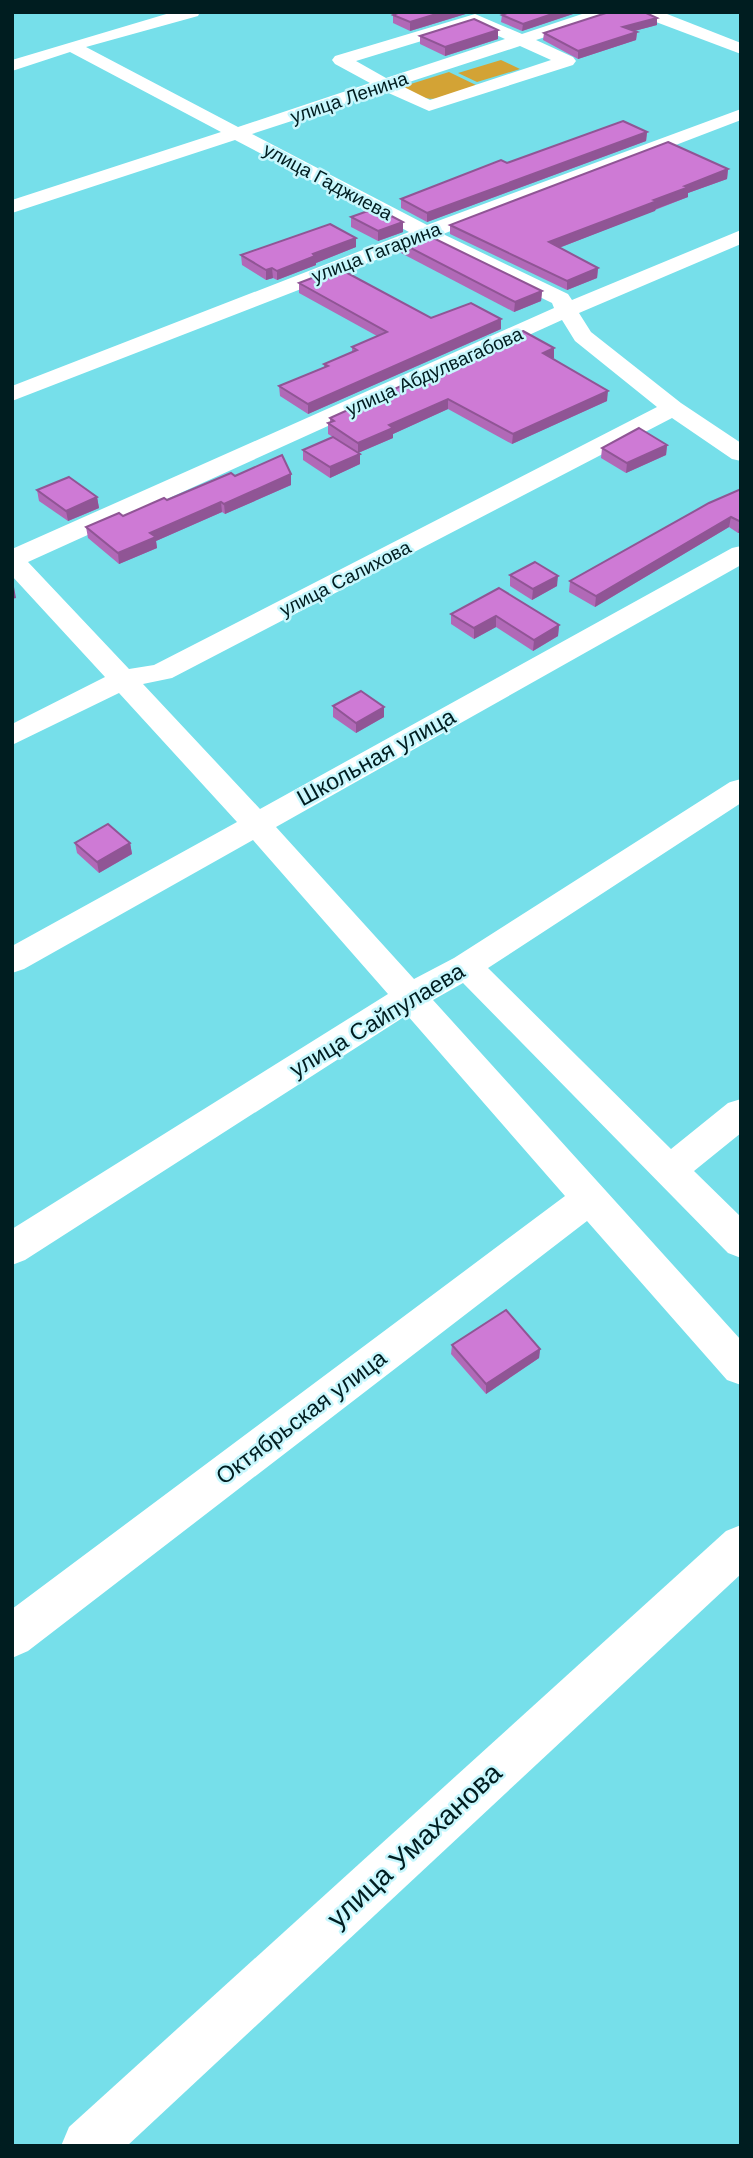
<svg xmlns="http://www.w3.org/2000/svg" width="753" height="2158" viewBox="0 0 753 2158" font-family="Arial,sans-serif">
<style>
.green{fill:#d3a335}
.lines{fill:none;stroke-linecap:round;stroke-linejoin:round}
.minor{fill:#fff;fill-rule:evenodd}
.wall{fill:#b169b7}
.shaded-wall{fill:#905595}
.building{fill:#ce7ad5;stroke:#905595;stroke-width:2}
.labels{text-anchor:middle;stroke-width:5;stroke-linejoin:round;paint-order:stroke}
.far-street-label{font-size:19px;fill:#001d20;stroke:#c8f7fd}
.street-label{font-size:23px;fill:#001d20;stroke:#c8f7fd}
.near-street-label{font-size:28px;fill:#001d20;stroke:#c8f7fd}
</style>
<rect width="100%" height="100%" fill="#76dfea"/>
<g class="green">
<path d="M501,60L520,69L477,82L458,73Z"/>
<path d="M449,72L478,86C440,99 436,106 398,88Z"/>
</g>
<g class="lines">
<g class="minor">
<path d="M173,12H200L198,16L86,47L238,127L370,83L335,64L332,60L335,56L475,14L522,34L588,12H613L611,16L536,40L573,57L576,61L573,65L429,111L384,91L252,134L427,225L741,109V120L443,234L568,294L572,300L741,230V244L579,313L591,332L681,403L741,443V461L732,459L672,418L172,678L143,684L260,809L732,548L741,546V565L276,827L414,979L454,958L730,782L741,779V803L488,968L671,1149L728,1103L741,1099V1133L694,1171L741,1217V1258L728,1253L463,983L433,1000L741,1340V1385L727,1380L587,1221L28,1651L12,1658V1609L565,1196L407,1015L25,1260L12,1265V1229L388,994L253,840L24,969L12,973V946L237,822L119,693L12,745V724L105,677L12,576V549L554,308L552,303L425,241L12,401V386L409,232L235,140L12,213V200L221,132L70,52L12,71V60ZM474,25L505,39L386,78L356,61ZM520,46L551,60L430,100L400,85ZM562,320L575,341L657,407L154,665L129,669L28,562Z"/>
<path d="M638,12H662L741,43V54L640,16Z"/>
<path d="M741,1525V1574L127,2146H61L69,2127L726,1531Z"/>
</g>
</g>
<g class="wall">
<path d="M472,12L410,31L393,23V15Z"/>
<path d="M579,12L522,31L501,22L502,15Z"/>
<path d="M657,25L634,31L637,32L636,40L578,59L543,40L544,33Z"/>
<path d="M498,30V39L445,56L420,44V36Z"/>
<path d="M647,132L646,141L427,222L401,208V199L507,163Z"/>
<path d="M728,169L727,179L688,193V197L559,248L598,268L597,278L567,290L450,234V225Z"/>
<path d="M351,217L403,222V232L378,241L351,227Z"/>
<path d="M356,238V247L316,263V265L277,280L273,278L266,280L242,265L241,255Z"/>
<path d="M401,243L542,291L541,301L514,312L401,253Z"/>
<path d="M299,283L431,318L501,319V329L308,414L280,396L279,386L324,367V364L352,352V347L377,336L299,293Z"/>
<path d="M554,358L552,359L607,401L512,444L448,409L393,434V438L358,453L360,454V464L330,478L303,460V450L336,439L328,434V423H330V418Z"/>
<path d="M667,445L666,455L626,473L601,458L602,448Z"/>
<path d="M235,476L291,485L225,514L222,512L156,541L157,548L119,564L88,538L86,527L123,516Z"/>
<path d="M741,489V532L738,533L729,527L595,607L569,592L570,581Z"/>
<path d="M37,490L97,497L99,508L68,521L39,501Z"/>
<path d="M510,575L557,586L532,600L510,586Z"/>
<path d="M499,588L559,625L558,636L533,651L496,627L474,639L451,624V614Z"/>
<path d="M333,706L384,707V717L356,733L333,717Z"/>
<path d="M75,843H130L132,854L99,873L77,853Z"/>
<path d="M452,1345L540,1349L539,1358L486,1394L451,1354Z"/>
</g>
<g class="shaded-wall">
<path d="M443,12H472L410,31V22Z"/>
<path d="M558,12H579L522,31L523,24Z"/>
<path d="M657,18V25L623,34V27Z"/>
<path d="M498,30V39L445,56V47Z"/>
<path d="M637,32L636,40L578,59V51Z"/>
<path d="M647,132L646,141L427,222V213Z"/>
<path d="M728,169L727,179L688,193V197L656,209L655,211L548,252L549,242L654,200L685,186Z"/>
<path d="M403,222V232L378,241V231Z"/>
<path d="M356,238V247L316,263V265L277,280V271L313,254Z"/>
<path d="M272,268L273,278L266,280V270Z"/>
<path d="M598,268L597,278L567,290V281Z"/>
<path d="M542,291L541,301L514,312L515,302Z"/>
<path d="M501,319V329L308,414V404Z"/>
<path d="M554,348V358L542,363L543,353Z"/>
<path d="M608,391L607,401L512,444L513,434Z"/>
<path d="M448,399V409L393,434V438L358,453V443L389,425Z"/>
<path d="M667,445L666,455L626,473L627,463Z"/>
<path d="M360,454V464L330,478V467Z"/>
<path d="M291,474V485L225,514L224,504Z"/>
<path d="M97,497L99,508L68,521L66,511Z"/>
<path d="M221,502L222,512L156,541L157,548L119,564L118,553L150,533Z"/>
<path d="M731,517L729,527L595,607L596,596Z"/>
<path d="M741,522V532L738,533L740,523Z"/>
<path d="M558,576L557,586L532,600L533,589Z"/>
<path d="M14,587L16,598L12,599V588Z"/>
<path d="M496,616V627L474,639V628Z"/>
<path d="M559,625L558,636L533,651L534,640Z"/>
<path d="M384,707V717L356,733V723Z"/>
<path d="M130,843L132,854L99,873L97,862Z"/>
<path d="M540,1349L539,1358L486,1394V1384Z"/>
</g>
<g class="building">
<path d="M400,12H443L410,22L393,15Z"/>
<path d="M510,12H558L523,24L502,15Z"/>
<path d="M609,12H644L657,18L623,27L637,32L578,51L544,33Z"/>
<path d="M474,19L498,30L445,47L420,36Z"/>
<path d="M623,121L647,132L427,213L401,199L501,160L507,163Z"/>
<path d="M668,142L728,169L685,186L689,187L654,200L657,201L549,242L598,268L567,281L450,225Z"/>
<path d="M376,208L403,222L378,231L351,217Z"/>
<path d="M330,224L356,238L313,254L315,256L277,271L272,268L266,270L241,255Z"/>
<path d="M425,234L542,291L515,302L401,243Z"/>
<path d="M338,268L431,318L471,303L501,319L308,404L279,386L328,366L324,364L357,350L352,347L387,332L299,283Z"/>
<path d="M523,331L554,348L543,353L608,391L513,434L448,399L389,425L393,428L358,443L328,423L334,421L330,418Z"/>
<path d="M639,428L667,445L627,463L602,448Z"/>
<path d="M333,437L360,454L330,467L303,450Z"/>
<path d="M282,455L291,474L224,504L221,502L150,533L156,537L118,553L86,527L119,513L123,516L164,498L167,500L231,473L235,476Z"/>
<path d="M69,477L97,497L66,511L37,490Z"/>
<path d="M741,489V522L731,517L596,596L570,581L709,503Z"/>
<path d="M535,562L558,576L533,589L510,575Z"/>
<path d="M499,588L559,625L534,640L496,616L474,628L451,614Z"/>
<path d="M361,691L384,707L356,723L333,706Z"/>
<path d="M108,824L130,843L97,862L75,843Z"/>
<path d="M506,1310L540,1349L486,1384L452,1345Z"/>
</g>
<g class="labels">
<g class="far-street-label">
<text transform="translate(349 97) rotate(-19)" y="7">улица Ленина</text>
<text transform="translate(328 181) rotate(28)" y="7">улица Гаджиева</text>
<text transform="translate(376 252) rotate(-21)" y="7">улица Гагарина</text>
<text transform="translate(434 371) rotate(-24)" y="7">улица Абдулвагабова</text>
<text transform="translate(345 578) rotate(-27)" y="7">улица Салихова</text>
</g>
<g class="street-label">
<text transform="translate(376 757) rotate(-29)" y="8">Школьная улица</text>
<text transform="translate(377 1020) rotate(-31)" y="8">улица Сайпулаева</text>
<text transform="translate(301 1417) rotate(-37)" y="8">Октябрьская улица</text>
</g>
<g class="near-street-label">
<text transform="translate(414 1845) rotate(-43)" y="10">улица Умаханова</text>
</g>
</g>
<rect width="753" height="2158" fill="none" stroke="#001d20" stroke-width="28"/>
</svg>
